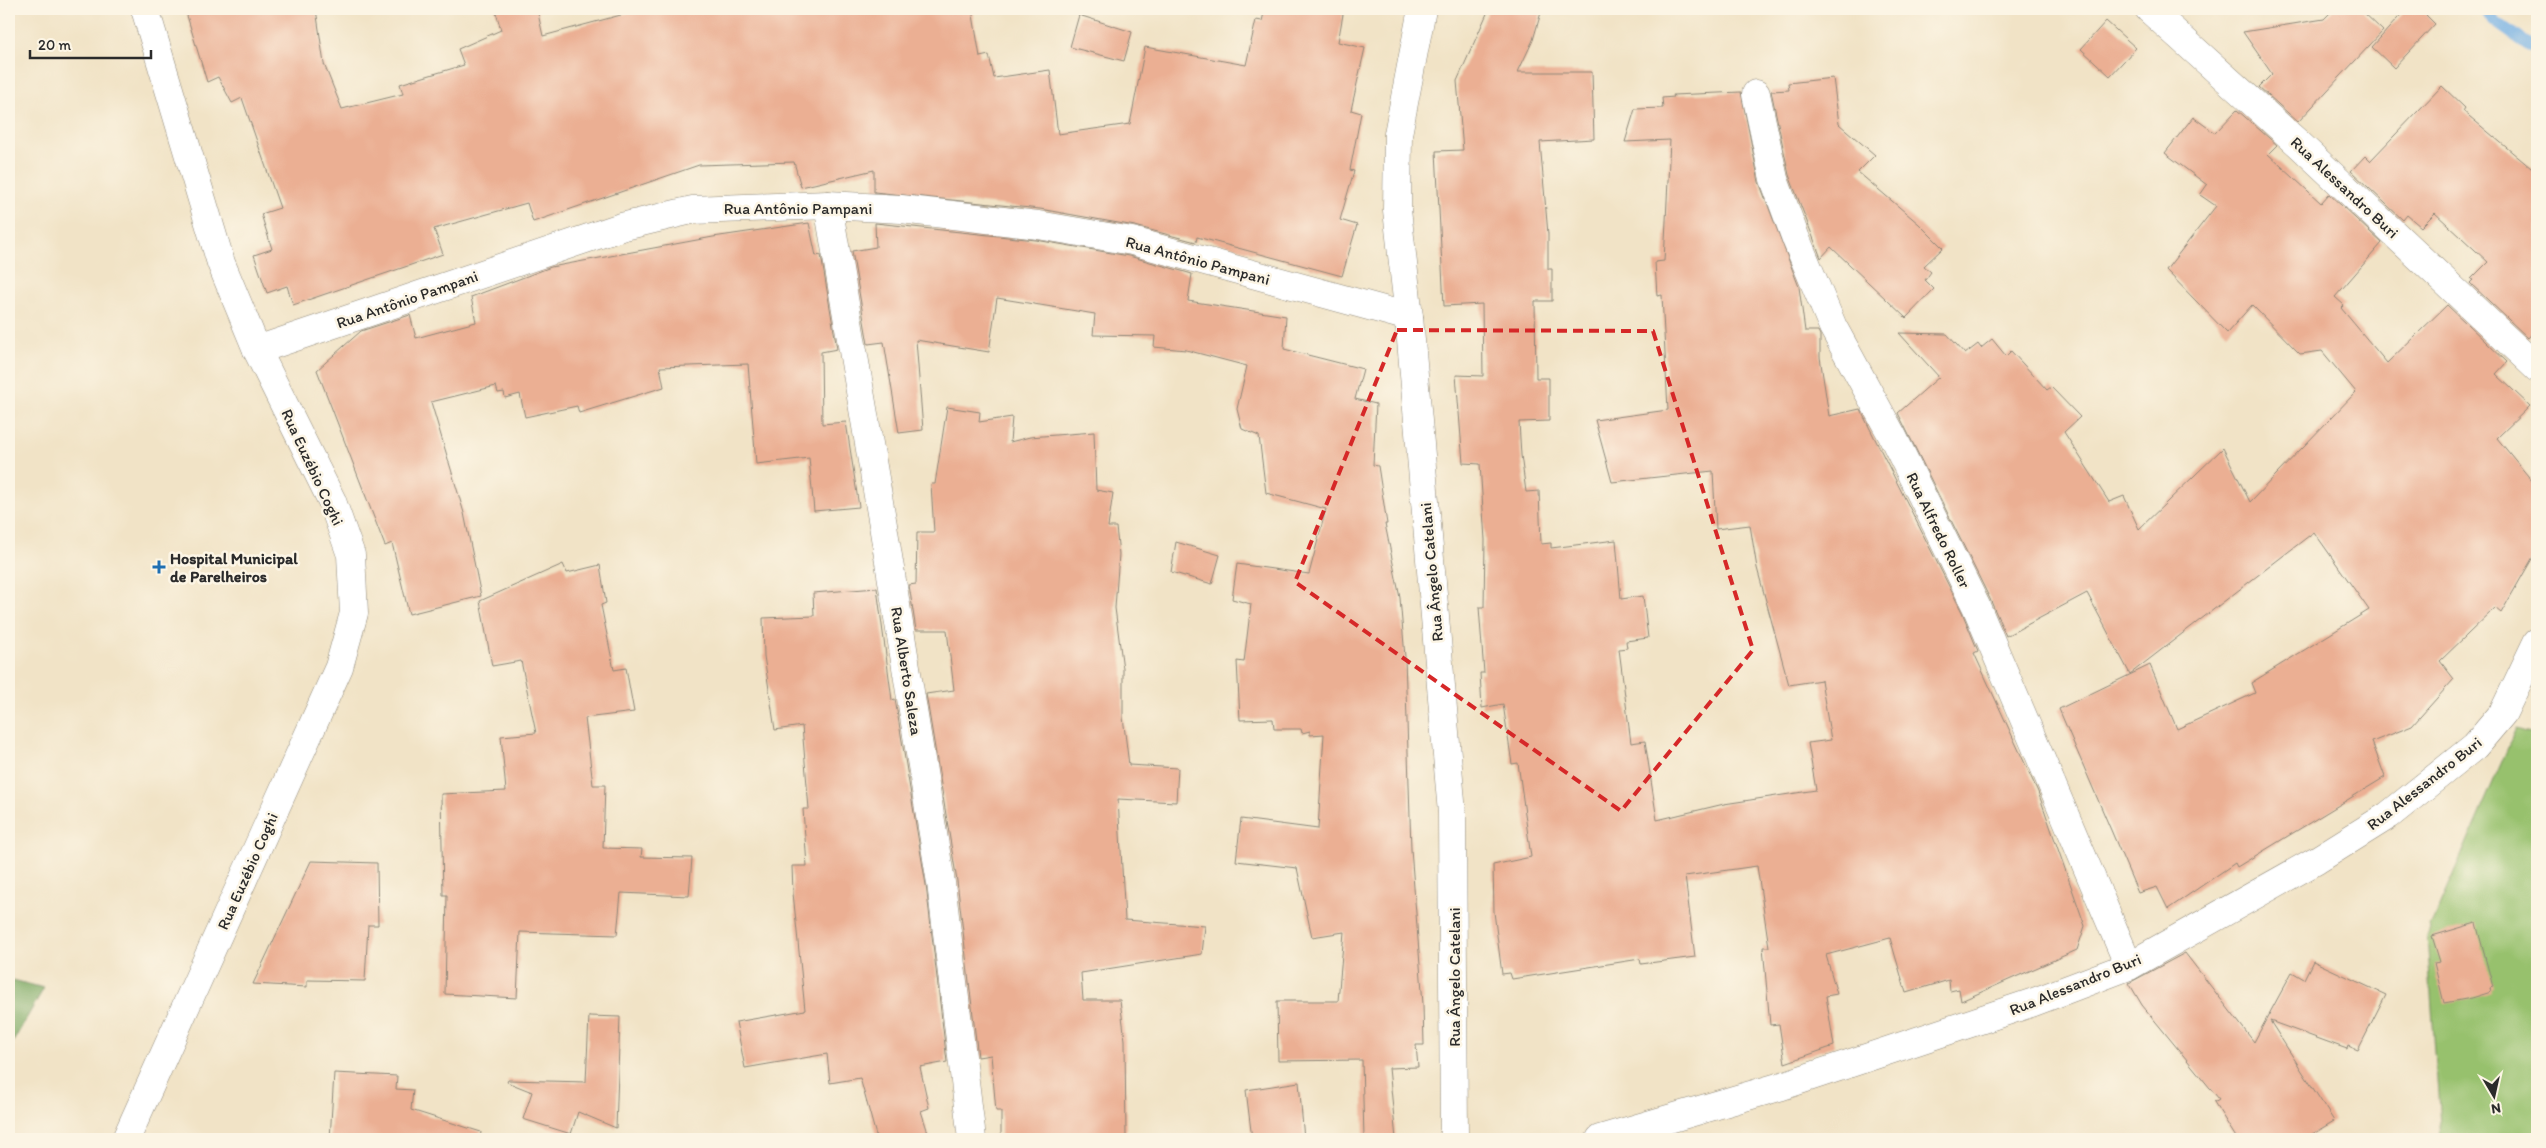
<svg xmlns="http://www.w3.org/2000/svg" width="2546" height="1148" viewBox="0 0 2546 1148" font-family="Itim,sans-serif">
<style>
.green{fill:#97c16d;stroke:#61764c}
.forest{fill:#79a760;stroke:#526946}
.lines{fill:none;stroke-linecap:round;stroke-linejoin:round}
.stream{stroke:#72afe4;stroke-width:12}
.building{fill:#ebaf93}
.minor-casing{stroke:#8e8778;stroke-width:29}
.minor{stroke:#fff;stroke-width:28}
.marked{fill:none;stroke:#d62828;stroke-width:4;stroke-dasharray:10 6;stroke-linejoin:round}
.poi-dot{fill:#1f6fb2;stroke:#fcf5e5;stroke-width:2}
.labels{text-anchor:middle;stroke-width:5;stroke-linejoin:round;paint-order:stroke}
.street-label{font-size:16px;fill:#2b2b2b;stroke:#fcf5e5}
.poi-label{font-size:16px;font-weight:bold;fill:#2b2b2b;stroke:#fcf5e5;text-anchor:start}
</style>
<rect width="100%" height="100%" fill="#fcf5e5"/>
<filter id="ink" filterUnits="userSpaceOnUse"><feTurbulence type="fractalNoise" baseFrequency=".02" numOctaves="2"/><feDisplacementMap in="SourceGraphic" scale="10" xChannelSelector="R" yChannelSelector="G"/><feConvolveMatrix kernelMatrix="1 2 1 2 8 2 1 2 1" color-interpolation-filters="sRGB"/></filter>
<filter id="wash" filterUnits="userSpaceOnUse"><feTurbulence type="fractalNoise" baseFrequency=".0096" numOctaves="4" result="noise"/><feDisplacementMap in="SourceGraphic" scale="20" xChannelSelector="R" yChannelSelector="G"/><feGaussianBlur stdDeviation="1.12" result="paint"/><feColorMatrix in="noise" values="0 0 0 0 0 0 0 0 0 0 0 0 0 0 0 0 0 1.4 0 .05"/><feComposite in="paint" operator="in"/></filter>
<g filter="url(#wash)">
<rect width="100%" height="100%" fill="#f1e3c6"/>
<path class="green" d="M2516,729L2537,735V1139H2441L2427,936L2430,929L2429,925L2432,923Z"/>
<path class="forest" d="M9,979L44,988L9,1049Z"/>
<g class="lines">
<path class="stream" d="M2483,9L2496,22L2537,51"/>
</g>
<g id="blocks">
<g class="building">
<path d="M185,9H316L324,64L342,109L403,94L400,84L464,65L458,49L501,30L495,9H537L543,36L643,9H972L980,57L989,55L994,78L1050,70L1058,134L1130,124L1145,47L1246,65L1256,20L1262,21L1265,9H1344L1338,42L1365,48L1351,110L1361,113L1350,170L1354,171L1340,220L1357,225L1342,276L1197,237L1196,242L1135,226L1040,209L874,192V170L801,187L794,162L699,165L533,222L527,203L434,229L443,254L293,305L287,286L267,293L254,255L272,249L261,214L280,208L242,98L232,103L218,77L207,82Z"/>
<path d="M1489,9H1542L1533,40L1518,72H1592L1594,139L1540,142L1548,234V269H1552V301H1535L1536,378H1549V421L1519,422L1521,455L1526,492L1539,491L1541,544L1551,543V548L1616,540L1621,599L1643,596L1648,638L1626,641L1627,648L1619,649L1631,743L1645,741L1657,820L1724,804L1816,790L1808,743L1831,740L1821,680L1789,685L1757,568L1750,525L1716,529L1713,471L1612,482L1595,420L1668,410L1662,295L1657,296L1655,262L1664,261L1670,140L1625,142L1635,109L1663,108L1662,98L1674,97L1673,95L1741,92L1759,182L1799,287L1805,331H1818L1820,335V357L1829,416L1860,409L1962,612L1978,651L1974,653L2038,792L2085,926L2077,950L1961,1001L1959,989L1950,991L1949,980L1906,993L1890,938L1826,955L1837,994L1826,996L1834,1046L1785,1063L1779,1024L1770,1025L1763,947H1769L1757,866L1685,876L1695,957L1641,964L1640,959L1512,979L1510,973L1502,974L1494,912L1493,865L1531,857L1518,763L1512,764L1503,704L1482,708L1480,673H1484L1479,607H1484L1485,540L1480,464L1463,463L1456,375L1483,376L1482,304L1444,306L1436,151L1463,150L1457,81Z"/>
<path d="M2334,9H2360L2383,31L2298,122L2259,87L2272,74L2243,32L2324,19Z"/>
<path d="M2406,9H2420L2435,24L2394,68L2372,47Z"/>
<path d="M1079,15L1132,32L1124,61L1070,47Z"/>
<path d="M2106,21L2136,48L2110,76L2081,49Z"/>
<path d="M1833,78L1839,124L1875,155L1858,172L1919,224L1943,248L1924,266L1931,272L1925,280L1934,289L1906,318L1831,247L1821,258L1789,175L1771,91L1789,90L1788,83Z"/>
<path d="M2442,86L2465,108L2463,111L2537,173V328L2528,338L2470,283L2473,280L2471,279L2488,262L2435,213L2421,227L2407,215L2403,220L2351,171L2365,156L2370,161Z"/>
<path d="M2237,110L2277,145L2268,154L2321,203L2329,194L2382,243L2335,297L2344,305L2341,308L2387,363L2447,305L2507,362L2496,374L2530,406L2497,438L2537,487V550L2501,613L2495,608L2440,661L2454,679L2412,726L2372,742L2385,777L2237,867L2235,863L2168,909L2157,887L2138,893L2059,709L2150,665L2177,729L2255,693L2251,683L2369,610L2314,532L2130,674L2087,593L2006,636L1990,599L1898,413L1939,377L1899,333L1947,334L1965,354L1978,344L1981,348L1992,339L2006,356L2011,351L2047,390L2051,387L2080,417L2064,432L2109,502L2124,496L2139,529L2223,448L2250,502L2356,392L2322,351L2300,354L2252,305L2227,333L2166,270L2216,206L2200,195L2207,185L2165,153L2193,117L2215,133Z"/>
<path d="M809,223L816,256L821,255L837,349L821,352L822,424L846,422L859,507L814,511L809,458L756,464L748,364L660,367L664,387L579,413L577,406L525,417L520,394L505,398L504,392L498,393L496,386L431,402L464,513L481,596L409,614L392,543L385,546L317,370L361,331L410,315L416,338L476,322L471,297L551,267L713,237Z"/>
<path d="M875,223L1036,240L1129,256L1192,274L1188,301L1286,316L1284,349L1363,369L1355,399L1376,404L1373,465L1378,466L1387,524H1385L1400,598L1405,657L1411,849L1423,1004L1424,1045H1416L1418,1067L1389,1068L1396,1139H1364L1362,1060L1278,1061L1277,1001H1338L1344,932L1312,937L1297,868L1236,861L1241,819L1318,829L1324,734L1310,735V731L1302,733L1301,729H1274L1273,719L1240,720L1237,661L1244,662L1251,604L1232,599L1237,564L1309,574L1326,509L1266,493L1259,436L1242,429L1237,409L1247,366L1186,350L1154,347L1155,336L1093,335L1095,314L997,298L989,352L916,340L923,430L899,433L884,342L868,344L852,251L876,247Z"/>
<path d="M947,407L980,412L979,422L1012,417L1010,442L1030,437L1094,432L1096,490L1113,493L1108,527H1116L1119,554L1115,608L1123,669V717L1129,765L1178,768L1176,802L1118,799L1125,920L1205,926L1202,954L1081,973L1083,1000H1120L1125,1040L1126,1139H1001V1111H996L991,1055L978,1057L957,881L926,694L954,690L947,630H916L909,585L916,584L917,532H934L931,484H935Z"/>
<path d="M1176,542L1220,555L1212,584L1171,572Z"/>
<path d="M563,564L567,573L600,565L606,603L601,605L614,670L626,668L634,712L585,718L593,785H605L603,848L642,849L641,857L692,858L689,896L621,893L617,935L520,932L517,998L445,994L447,895H443L441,794L506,791L501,736L536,733L521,661L492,666L480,601Z"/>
<path d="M877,588L892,700L895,699L926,885L947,1062L920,1067L929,1108L921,1111L930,1139H877L860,1078L830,1083L827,1054L745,1068L736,1022L805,1010L793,893L792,866H807L803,809H809L802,726L775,730L764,656L763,618L814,616L813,593Z"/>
<path d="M311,861L377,863L378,925H368L365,981L307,980V987L253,984Z"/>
<path d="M2476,923L2493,987L2490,988L2491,992L2472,998L2444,1003L2434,963L2440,962L2432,936Z"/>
<path d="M2185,953L2254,1042L2292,972L2304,979L2313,961L2386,995L2358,1050L2348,1046L2347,1049L2270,1021L2334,1121L2304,1139H2237L2214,1102L2219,1099L2142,1005L2129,983Z"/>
<path d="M589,1016L620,1017L616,1128L578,1112L571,1134L523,1119L532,1092L507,1082L508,1080L586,1082Z"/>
<path d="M334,1073L397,1076L396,1089L413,1090L411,1110L481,1132L480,1139H330Z"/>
<path d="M1299,1082L1304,1139H1252L1246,1090Z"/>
</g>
</g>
</g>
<g filter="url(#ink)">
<use href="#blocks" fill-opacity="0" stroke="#8e8778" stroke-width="1"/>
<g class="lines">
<g class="minor-casing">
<g id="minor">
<path d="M1422,9L1398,134L1397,210L1409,317L1452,813L1454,1139"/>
<path d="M2149,9L2300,145L2537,368"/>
<path d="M1756,94L1774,179L1796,239L1833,327L1893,437L1976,606L2129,966"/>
<path d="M828,205L883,525L941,883L972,1139"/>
<path d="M257,350L621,227L692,210L828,205L901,209L1038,225L1132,241L1409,317"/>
<path d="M126,1139L339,667L354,613L351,555L332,501L257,350L221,263L145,9"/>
<path d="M1600,1139L1782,1086L2034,1002L2129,966L2317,860L2389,815L2475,746L2503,713L2537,642"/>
</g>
</g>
<use href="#minor" class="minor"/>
</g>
</g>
<path class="marked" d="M1397,330L1653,331L1753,650L1621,811L1295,582Z"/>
<path class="poi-dot" d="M156.5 559.5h5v5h5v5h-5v5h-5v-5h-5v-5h5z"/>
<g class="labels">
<g class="street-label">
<text transform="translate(2345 187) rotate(43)" y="6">Rua Alessandro Buri</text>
<text x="798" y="214">Rua Antônio Pampani</text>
<text transform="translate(1198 260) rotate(15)" y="6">Rua Antônio Pampani</text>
<text transform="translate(407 299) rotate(-19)" y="6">Rua Antônio Pampani</text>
<text transform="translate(313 467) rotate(65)" y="6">Rua Euzébio Coghi</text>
<text transform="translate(1939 530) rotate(64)" y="6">Rua Alfredo Roller</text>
<text transform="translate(1431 572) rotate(-95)" y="6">Rua Ângelo Catelani</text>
<text transform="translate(907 671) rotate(81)" y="6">Rua Alberto Saleza</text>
<text transform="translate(2424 783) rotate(-38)" y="6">Rua Alessandro Buri</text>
<text transform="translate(247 871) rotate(-66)" y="6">Rua Euzébio Coghi</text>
<text transform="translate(1454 977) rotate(-90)" y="6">Rua Ângelo Catelani</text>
<text transform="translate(2075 984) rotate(-22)" y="6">Rua Alessandro Buri</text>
</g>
<g class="poi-label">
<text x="170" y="564">Hospital Municipal<tspan x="170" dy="18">de Parelheiros</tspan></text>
</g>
</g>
<rect width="2546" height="1148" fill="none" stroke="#fcf5e5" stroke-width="30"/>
<g transform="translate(2494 1096) rotate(171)" stroke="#fcf5e5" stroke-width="4" paint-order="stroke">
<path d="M0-4L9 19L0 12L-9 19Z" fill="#2b2b2b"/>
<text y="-8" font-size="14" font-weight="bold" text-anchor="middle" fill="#2b2b2b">N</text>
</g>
<path d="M30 50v8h121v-8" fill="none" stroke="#2b2b2b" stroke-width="2.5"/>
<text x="38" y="50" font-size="15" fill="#2b2b2b" stroke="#fcf5e5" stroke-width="4" paint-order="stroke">20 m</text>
</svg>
